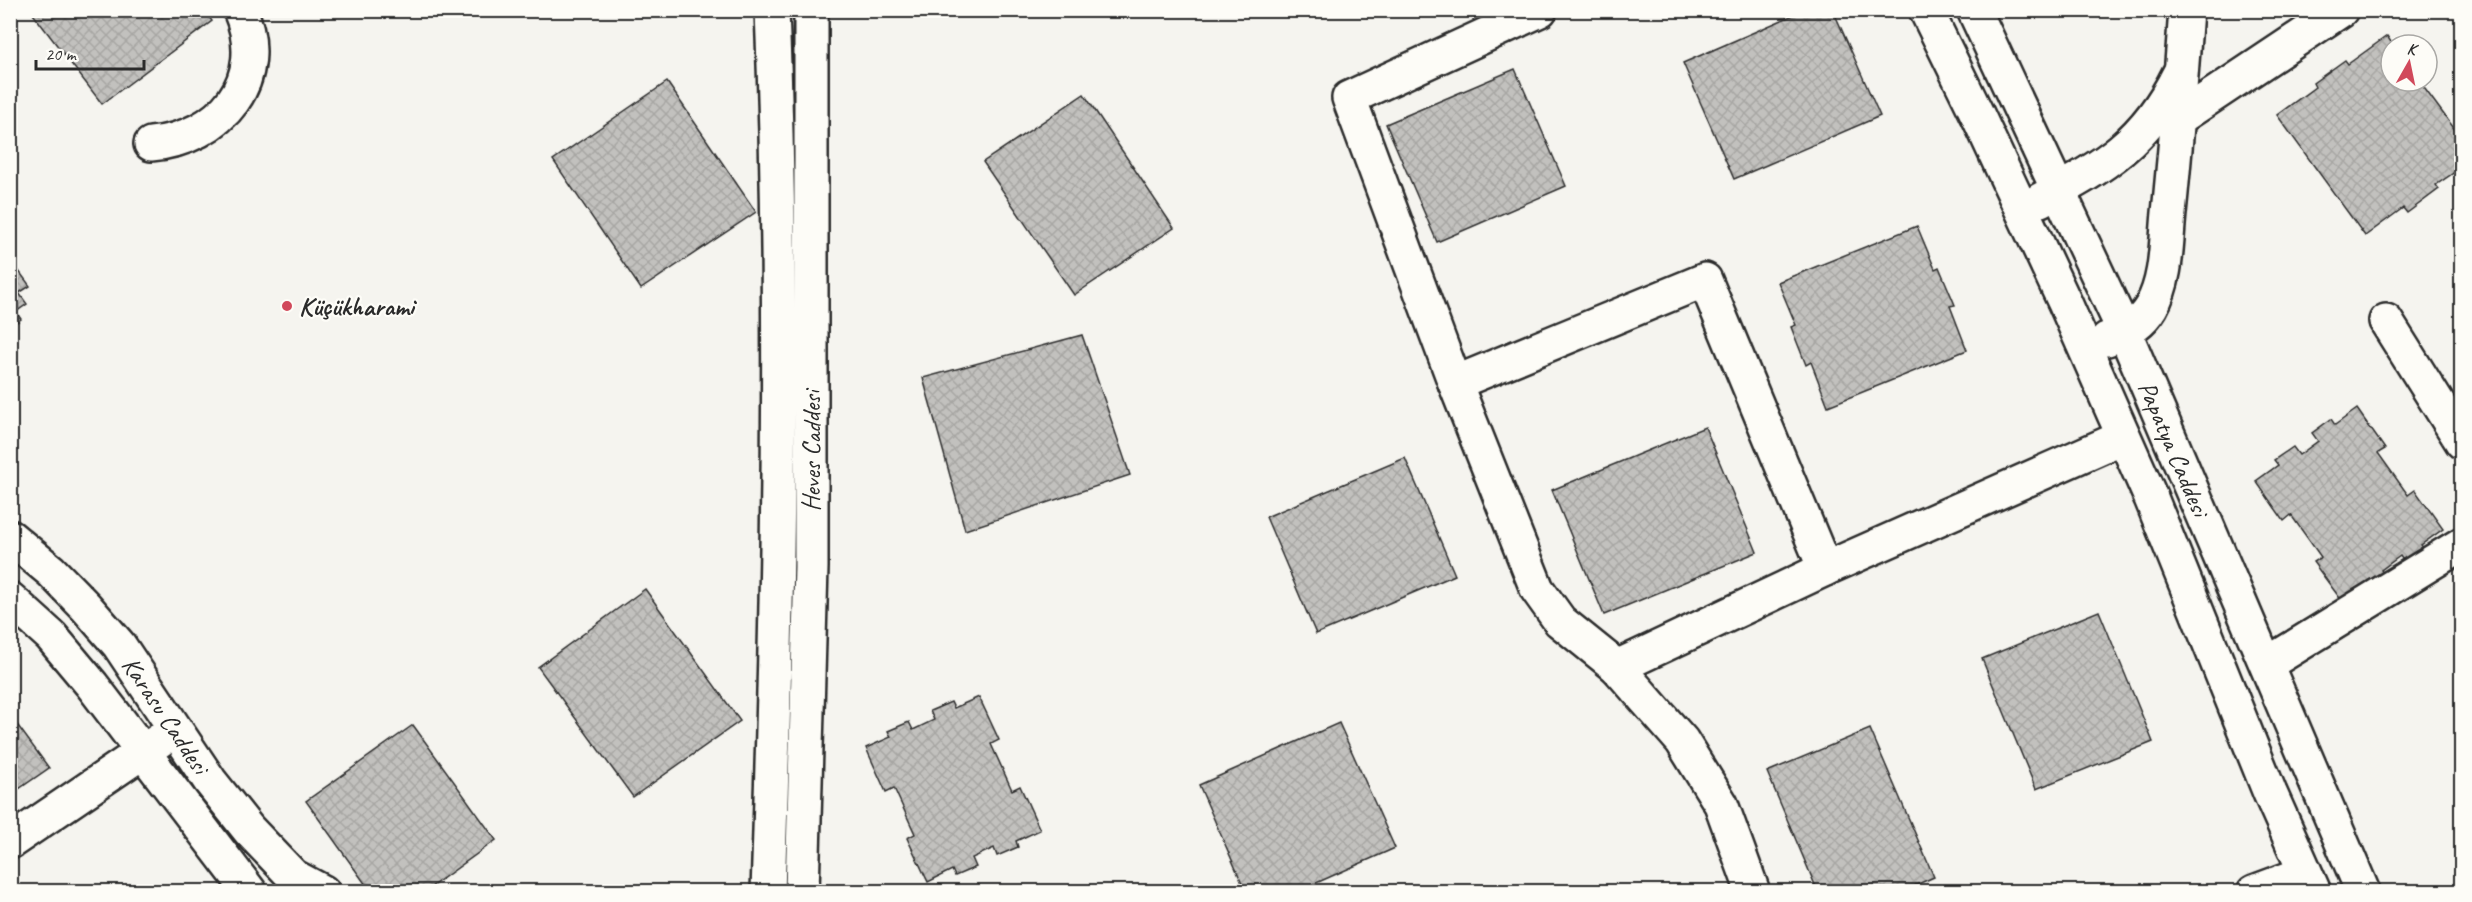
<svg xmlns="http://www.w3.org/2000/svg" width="2472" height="902" viewBox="0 0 2472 902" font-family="Caveat,sans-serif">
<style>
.building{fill:url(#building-cross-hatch);stroke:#2b2b2b;stroke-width:1.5}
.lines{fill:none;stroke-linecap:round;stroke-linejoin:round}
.minor-casing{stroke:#2b2b2b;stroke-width:38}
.minor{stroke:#fdfcf7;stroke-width:33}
.poi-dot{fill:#d1495b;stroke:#fdfcf7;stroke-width:2}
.labels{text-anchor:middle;stroke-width:4.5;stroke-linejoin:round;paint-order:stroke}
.poi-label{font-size:26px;font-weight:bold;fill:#2b2b2b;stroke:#fdfcf7;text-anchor:start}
.street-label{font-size:26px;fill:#2b2b2b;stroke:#fdfcf7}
</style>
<defs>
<pattern id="building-cross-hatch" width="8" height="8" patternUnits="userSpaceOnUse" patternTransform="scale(1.5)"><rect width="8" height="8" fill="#c2c1be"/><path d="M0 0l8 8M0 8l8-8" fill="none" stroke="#a7a6a3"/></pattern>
</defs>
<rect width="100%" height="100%" fill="#f5f4ef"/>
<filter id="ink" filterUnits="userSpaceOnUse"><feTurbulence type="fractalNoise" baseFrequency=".0167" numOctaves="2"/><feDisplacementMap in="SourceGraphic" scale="12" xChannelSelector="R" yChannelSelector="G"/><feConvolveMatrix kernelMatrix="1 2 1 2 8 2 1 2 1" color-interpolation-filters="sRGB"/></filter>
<g filter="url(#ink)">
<g class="building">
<path d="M30,10H204L212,21L102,104Z"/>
<path d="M1805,10H1833L1880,116L1734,179L1683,63Z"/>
<path d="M2387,36L2393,45H2391V81H2419L2462,139V167L2436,185L2439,189L2407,213L2403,208L2365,236L2277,115L2315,87L2313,83L2345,60L2348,64Z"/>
<path d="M1515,69L1566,186L1437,242L1386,124Z"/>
<path d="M667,82L756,212L641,289L553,160Z"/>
<path d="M1084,94L1174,228L1074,295L983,162Z"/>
<path d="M1917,226L1935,269L1939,267L1955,305L1950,306L1967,350L1828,406L1811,362L1806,365L1791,327L1796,325L1778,282Z"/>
<path d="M10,259L30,286L19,293L27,304L16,312L21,319L10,327Z"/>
<path d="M1082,335L1130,475L965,530L923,378Z"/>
<path d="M2357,409L2385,449L2378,453L2408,495L2415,490L2443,529L2421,545L2425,550L2405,563L2400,556L2381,570L2386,577L2342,601L2313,562L2321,557L2291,515L2284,521L2256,481L2278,465L2274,460L2293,447L2299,455L2318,441L2312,433L2331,419L2335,425Z"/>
<path d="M1705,427L1757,552L1604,615L1552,490Z"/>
<path d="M1405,458L1455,575L1316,634L1266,517Z"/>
<path d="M645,589L740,721L633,797L538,667Z"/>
<path d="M2099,611L2153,742L2036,789L1982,659Z"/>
<path d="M979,697L999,740L991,744L1012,790L1020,786L1040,830L1016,841L1018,847L997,856L994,848L972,858L976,867L955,876L952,870L928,882L907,838L915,834L894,788L886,792L866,748L891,737L888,731L909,722L913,730L934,720L930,711L951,702L954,708Z"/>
<path d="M10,715L49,768L10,795Z"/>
<path d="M1339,723L1395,848L1296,892H1246L1199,785Z"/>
<path d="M413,725L496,840L424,892H371L306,801Z"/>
<path d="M1870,729L1934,877L1900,892H1818L1767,772Z"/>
</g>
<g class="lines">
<g class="minor-casing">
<g id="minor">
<path d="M1540,10L1349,98L1455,383L1537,589L1560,621L1617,667L1682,741L1721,804L1753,892"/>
<path d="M1926,10L1978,116L2065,303L2151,498L2270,793L2314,892"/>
<path id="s1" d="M1974,10L2125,333L2363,892"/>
<path d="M2179,118L2341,10"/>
<path d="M151,144C221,138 270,80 240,10"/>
<path d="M2040,200C2104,167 2146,141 2179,74"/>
<path d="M2386,321L2462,442"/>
<path d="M2107,339C2125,333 2141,324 2151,307C2167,280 2166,243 2169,213C2176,145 2181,78 2186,10"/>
<path d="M1455,383L1705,280L1825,569"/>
<path id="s2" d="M10,537L51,571L86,607L119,645L210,781L249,830L293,876L323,892"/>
<path d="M10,599L51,636L92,685L250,892"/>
<path d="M2267,664L2462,544"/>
<path d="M1617,667L1825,569L2123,437"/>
<path d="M10,842L160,740"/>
<path d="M768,892C778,598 784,304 772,10"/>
<path d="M802,892L811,567V10"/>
<path d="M2254,892L2305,873"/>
</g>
</g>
<use href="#minor" class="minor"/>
</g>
</g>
<circle class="poi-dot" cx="287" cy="306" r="6"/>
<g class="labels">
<g class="poi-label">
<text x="299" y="315">Küçükharami</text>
</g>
<g class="street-label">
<text dy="9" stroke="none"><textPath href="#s1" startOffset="482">Papatya Caddesi</textPath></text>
<text transform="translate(811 451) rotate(-90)" y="9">Heves Caddesi</text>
<text dy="9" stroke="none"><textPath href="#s2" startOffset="238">Karasu Caddesi</textPath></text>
</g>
</g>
<rect width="2472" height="902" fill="none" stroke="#fdfcf7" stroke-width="36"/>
<rect x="18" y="18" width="2436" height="866" fill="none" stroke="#2b2b2b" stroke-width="2" filter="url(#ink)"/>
<g transform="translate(2409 63) rotate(9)"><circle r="28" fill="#fdfcf7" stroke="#a9a8a5" stroke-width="1.5"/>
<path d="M0-4.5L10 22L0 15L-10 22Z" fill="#d1495b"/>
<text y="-9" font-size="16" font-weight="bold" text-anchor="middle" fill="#2b2b2b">K</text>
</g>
<path d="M36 60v9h108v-9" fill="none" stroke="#2b2b2b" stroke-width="3"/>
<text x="45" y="60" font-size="18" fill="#2b2b2b" stroke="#fdfcf7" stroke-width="4.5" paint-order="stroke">20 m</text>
</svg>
